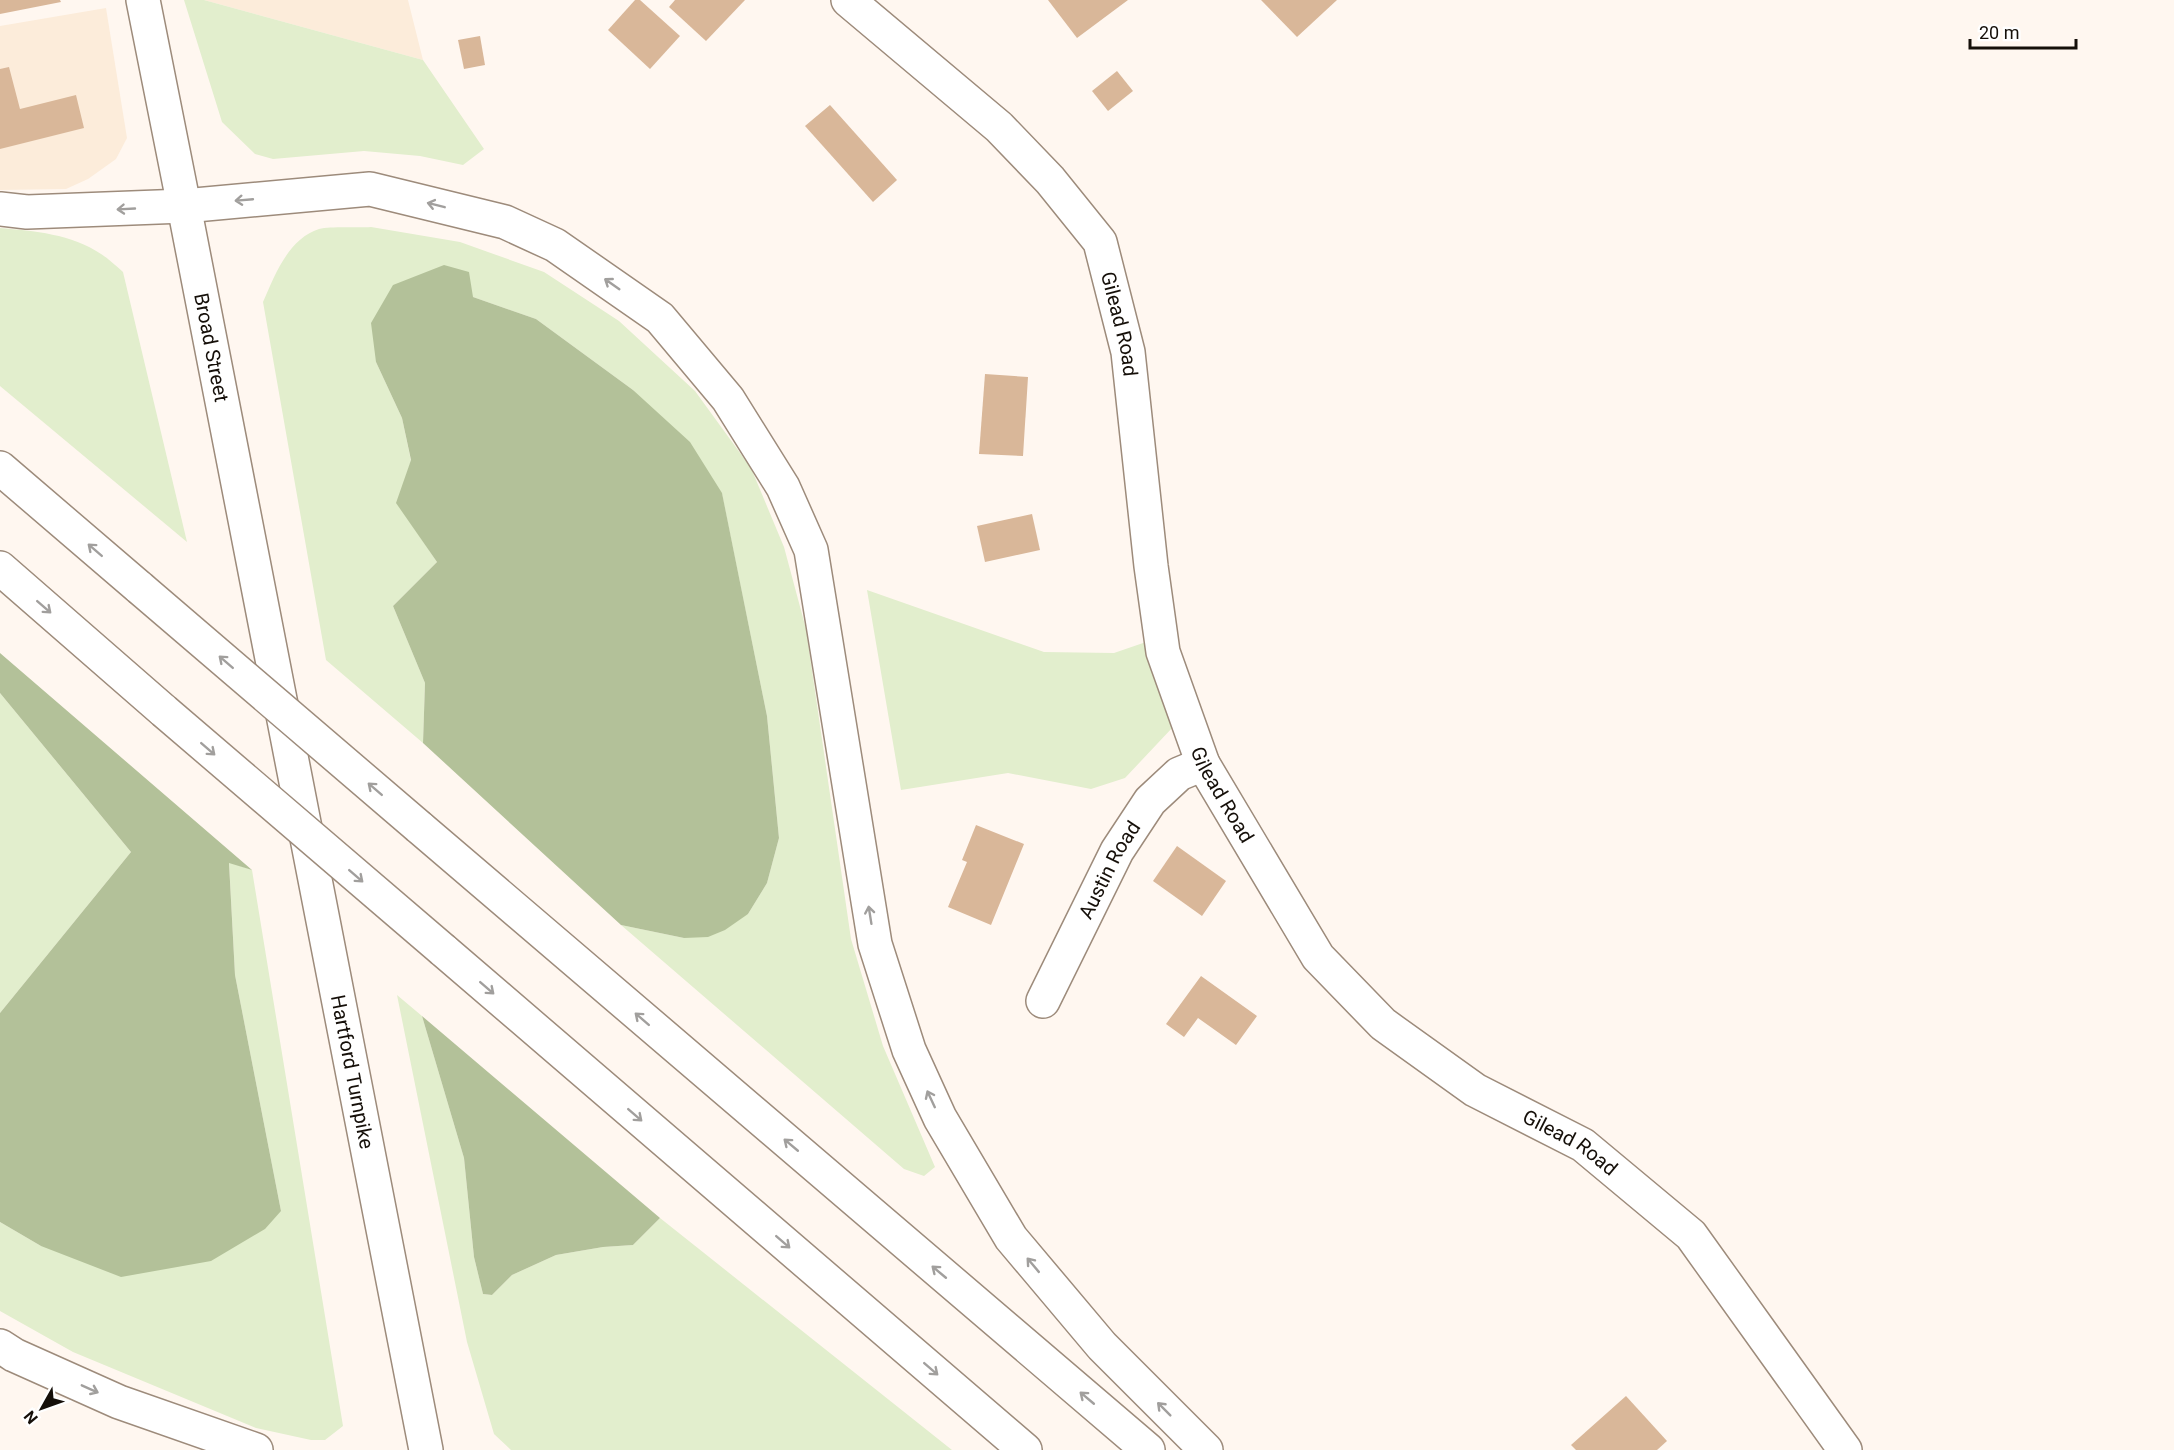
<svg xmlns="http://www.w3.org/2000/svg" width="2174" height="1450" viewBox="0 0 2174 1450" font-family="Roboto,sans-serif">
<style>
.commercial{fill:#fcecda}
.green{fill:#e2eecd}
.forest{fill:#b3c199}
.building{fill:#d9b799}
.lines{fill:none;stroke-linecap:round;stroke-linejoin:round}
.minor-casing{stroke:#9d8b7b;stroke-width:36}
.major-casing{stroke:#9d8b7b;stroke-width:36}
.highway-casing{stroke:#9d8b7b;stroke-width:36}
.minor{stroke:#fff;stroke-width:33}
.major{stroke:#fff;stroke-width:33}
.highway{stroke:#fff;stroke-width:33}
.highway-bridge-casing{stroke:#9d8b7b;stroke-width:36;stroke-linecap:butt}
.highway-bridge{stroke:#fff;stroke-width:33}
.oneway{stroke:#a19f9d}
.labels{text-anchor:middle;stroke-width:4.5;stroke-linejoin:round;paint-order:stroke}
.street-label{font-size:20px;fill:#150f09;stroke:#fff}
</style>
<rect width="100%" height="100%" fill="#fff7f0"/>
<g class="commercial">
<path d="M204,0H408L423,60Z"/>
<path d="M106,8L127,138L116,159L88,179L66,189L0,190V26Z"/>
</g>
<g class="green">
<path d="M184,0H204L423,60L484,149L463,165L420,156L364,151L273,159L255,154L222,122Z"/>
<path d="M371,227L460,242L544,272L619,321L695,391L751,468L784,547L806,629L851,939L883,1046L935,1167L924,1176L904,1169L621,925L684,938L748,914L767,883L779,838L767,716L722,494L633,390L536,319L473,297L376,362L402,418L411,461L397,503L437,562L393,606L425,683L423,743L326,660L263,302C275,275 288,239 319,229C331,226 358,228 371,227Z"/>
<path d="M0,228C34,231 72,234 101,254C109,259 116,266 123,272L187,542L0,386Z"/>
<path d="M867,590L1044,652L1114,653L1146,642L1173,727L1125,778L1091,789L1008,773L901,790Z"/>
<path d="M0,693L131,852L0,1013Z"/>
<path d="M229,862L252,870L343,1426L325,1440H311L256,1428L73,1352L0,1311V1222L41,1246L281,1211L235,975Z"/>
<path d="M397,995L422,1016L464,1158L474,1257L483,1294L492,1295L512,1275L556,1255L603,1247L633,1245L660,1218L952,1450H511L494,1434L467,1342Z"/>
</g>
<g class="forest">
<path d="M444,265L469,272L473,297L536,319L633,390L690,442L722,493L767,716L779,838L767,883L748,914L725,930L708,937L684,938L621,925L423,743L425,683L393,606L437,562L396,503L411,460L402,418L376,362L371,323L393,285Z"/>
<path d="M0,653L252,870L229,863L235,975L281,1211L265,1229L211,1261L121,1277L41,1246L0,1222V1013L131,852L0,693Z"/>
<path d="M422,1016L660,1218L633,1245L603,1247L556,1255L512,1275L492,1295L483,1294L474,1257L464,1158Z"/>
</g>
<g class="building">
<path d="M0,0H60L61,2L0,14Z"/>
<path d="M635,0H640L680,36L650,69L608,30Z"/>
<path d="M675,0H745L706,41L669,7Z"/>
<path d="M1048,0H1128L1077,38Z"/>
<path d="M1261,0H1337L1297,37Z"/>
<path d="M480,36L485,65L464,69L458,40Z"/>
<path d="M9,67L20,109L76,95L84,128L0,149V69Z"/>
<path d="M1117,71L1133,91L1108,111L1092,91Z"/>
<path d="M830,105L897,180L873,202L805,126Z"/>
<path d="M985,374L1028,377L1023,456L979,454Z"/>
<path d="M1032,514L1040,550L985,562L977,526Z"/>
<path d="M976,825L1024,844L991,925L948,907L967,862L962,860Z"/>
<path d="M1177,846L1226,881L1202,916L1153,881Z"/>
<path d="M1201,976L1257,1016L1236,1045L1198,1018L1184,1037L1166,1024Z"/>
<path d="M1626,1396L1667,1441L1657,1450H1576L1571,1445Z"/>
</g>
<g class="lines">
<g class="minor-casing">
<g id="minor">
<path id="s1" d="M848,0L999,127L1050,180L1100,242L1128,352L1151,566L1163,652L1203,764L1318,957L1383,1024L1475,1090L1583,1145L1691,1235L1845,1450"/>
<path id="s2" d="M1043,1001L1117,851L1150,801L1179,774L1203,764"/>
</g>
</g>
<g class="major-casing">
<path id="major" d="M143,0L184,206"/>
</g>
<g class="highway-casing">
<g id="highway">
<path id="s3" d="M184,206L426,1450"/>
<path d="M0,209L27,212L184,206L370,189L505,222L555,245L660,318L728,399L783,487L811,550L875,944L909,1050L940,1118L1011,1238L1102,1346L1206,1450"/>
<path d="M0,468L140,588"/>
<path d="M0,568L164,711"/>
<path d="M419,827L1148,1450"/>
<path d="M443,950L1025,1450"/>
<path d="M0,1346L14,1355L119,1402L256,1450"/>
</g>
</g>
<use href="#minor" class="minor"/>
<use href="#major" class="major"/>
<use href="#highway" class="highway"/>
<g class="highway-bridge-casing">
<g id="highway-bridge">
<path d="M140,588L419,827"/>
<path d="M164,711L443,950"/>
</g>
</g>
<use href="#highway-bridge" class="highway-bridge"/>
</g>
<defs><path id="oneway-shaft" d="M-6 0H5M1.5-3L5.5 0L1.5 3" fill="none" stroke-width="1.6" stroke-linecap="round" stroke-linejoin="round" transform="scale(1.5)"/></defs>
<g class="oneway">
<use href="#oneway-shaft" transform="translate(244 200) rotate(175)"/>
<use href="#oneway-shaft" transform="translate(436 205) rotate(-166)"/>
<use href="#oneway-shaft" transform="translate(126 209) rotate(177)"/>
<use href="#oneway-shaft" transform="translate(612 284) rotate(-145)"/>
<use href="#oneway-shaft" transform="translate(95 550) rotate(-139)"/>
<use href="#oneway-shaft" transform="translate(44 607) rotate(41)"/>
<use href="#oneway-shaft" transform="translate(226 662) rotate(-139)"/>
<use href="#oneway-shaft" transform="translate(208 749) rotate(41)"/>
<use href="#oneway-shaft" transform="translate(375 789) rotate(-139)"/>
<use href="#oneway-shaft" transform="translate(356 876) rotate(41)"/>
<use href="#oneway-shaft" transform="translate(870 915) rotate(-99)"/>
<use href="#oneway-shaft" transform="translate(487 988) rotate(41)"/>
<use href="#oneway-shaft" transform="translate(642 1019) rotate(-139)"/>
<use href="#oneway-shaft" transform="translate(931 1099) rotate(-115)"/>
<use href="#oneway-shaft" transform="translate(635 1115) rotate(41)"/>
<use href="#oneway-shaft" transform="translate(791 1145) rotate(-140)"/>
<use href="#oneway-shaft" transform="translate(783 1242) rotate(41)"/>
<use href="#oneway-shaft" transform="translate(1033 1265) rotate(-130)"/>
<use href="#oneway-shaft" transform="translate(939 1272) rotate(-140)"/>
<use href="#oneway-shaft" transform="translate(931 1369) rotate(41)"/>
<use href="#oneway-shaft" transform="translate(90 1389) rotate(24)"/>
<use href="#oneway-shaft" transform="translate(1087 1398) rotate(-140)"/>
<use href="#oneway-shaft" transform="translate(1164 1409) rotate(-135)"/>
</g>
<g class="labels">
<g class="street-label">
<text dy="7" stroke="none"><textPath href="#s1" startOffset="435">Gilead Road</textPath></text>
<text dy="7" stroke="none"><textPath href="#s3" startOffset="144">Broad Street</textPath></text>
<text dy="7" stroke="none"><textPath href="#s1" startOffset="921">Gilead Road</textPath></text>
<text dy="7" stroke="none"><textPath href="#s2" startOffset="147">Austin Road</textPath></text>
<text dy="7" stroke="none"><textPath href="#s3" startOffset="882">Hartford Turnpike</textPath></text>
<text dy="7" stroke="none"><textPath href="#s1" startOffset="1425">Gilead Road</textPath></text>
</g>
</g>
<g transform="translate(42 1408) rotate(230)" stroke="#ffffff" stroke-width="4.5" paint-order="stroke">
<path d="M0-4.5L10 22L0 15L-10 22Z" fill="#150f09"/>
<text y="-9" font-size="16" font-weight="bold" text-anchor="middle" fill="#150f09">N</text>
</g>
<path d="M1970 39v9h106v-9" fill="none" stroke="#150f09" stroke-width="3"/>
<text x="1979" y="39" font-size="18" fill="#150f09" stroke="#ffffff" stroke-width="4.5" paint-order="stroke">20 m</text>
</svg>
